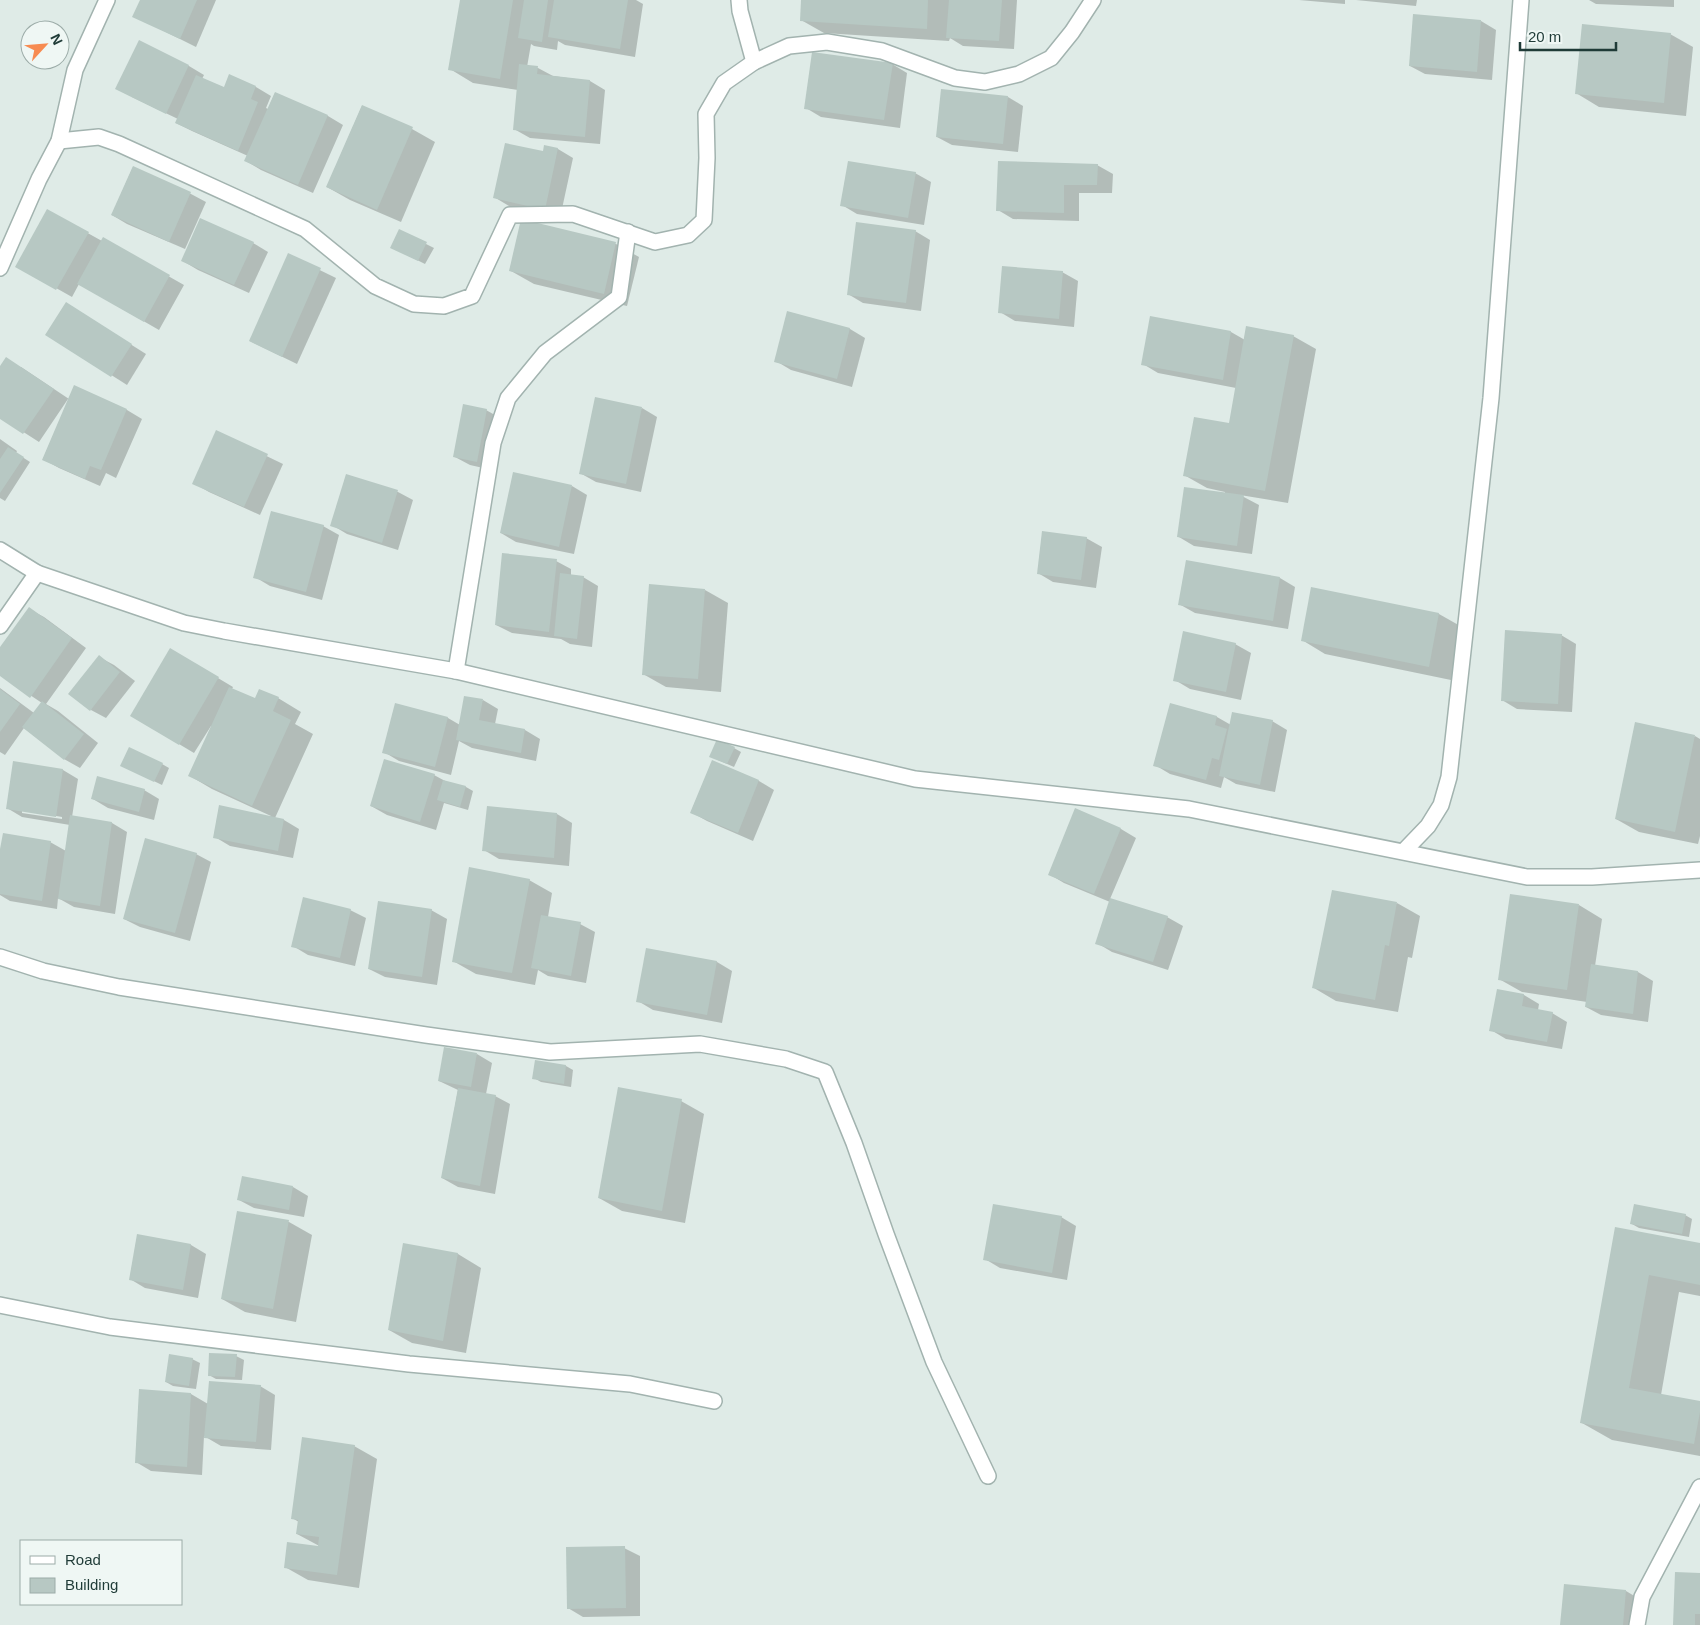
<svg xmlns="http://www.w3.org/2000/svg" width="1700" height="1625" viewBox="0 0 1700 1625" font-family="Arial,sans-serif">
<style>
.shadow{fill:#0003;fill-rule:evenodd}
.building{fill:#b7c8c3}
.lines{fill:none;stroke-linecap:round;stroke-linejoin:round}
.street-casing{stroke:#a2b3af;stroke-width:18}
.street{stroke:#fff;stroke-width:15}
</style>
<rect width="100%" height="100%" fill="#dfebe7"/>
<g class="shadow">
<path d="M141,0H216L196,47L134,16Z"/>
<path d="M461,0H636L643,4L635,57L565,45L558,41L557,50L534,46L531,44L527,67L538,68L553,76L590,81L605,90L600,144L530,138L514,129L518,90L473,83L450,69Z"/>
<path d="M802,0H1017L1014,49L963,46L950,38L949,41L824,33L801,20Z"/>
<path d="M1299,0H1345V4Z"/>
<path d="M1356,0H1417L1416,6Z"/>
<path d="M1589,0H1674V7L1596,4Z"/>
<path d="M1481,21L1496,30L1492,80L1425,74L1410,66Z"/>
<path d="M1670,34L1693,47L1686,116L1599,107L1576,93Z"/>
<path d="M139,42L189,66L204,75L202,79L224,89L230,76L256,87L271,96L266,108L268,109L275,93L328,116L343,125L313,193L261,170L246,161L248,156L192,131L176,123L178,119L132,97Z"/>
<path d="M892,64L907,73L900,128L821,117L806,108Z"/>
<path d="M1008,97L1023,106L1018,152L952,145L937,137Z"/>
<path d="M362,106L412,129L435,142L401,222L350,200L327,187Z"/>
<path d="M545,146L558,149L573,158L560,218L509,206L494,197L544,153Z"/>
<path d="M1097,165L1113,174L1112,193H1079V221L1013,219L998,210Z"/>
<path d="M133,167L191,194L206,202L185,249L127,224L112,215Z"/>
<path d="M915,173L931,182L924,225L857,214L842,205Z"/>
<path d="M48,211L102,241L103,239L184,285L159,330L79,284L72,297L17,266Z"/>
<path d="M522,221L616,244L639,257L627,306L534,284L511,271Z"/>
<path d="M400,231L434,248L425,264L399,251Z"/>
<path d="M915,231L930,240L921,311L863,303L848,294Z"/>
<path d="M253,243L268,252L249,293L198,270L183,261Z"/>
<path d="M289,255L336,278L297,364L250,341Z"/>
<path d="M1062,272L1078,281L1074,327L1015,321L1000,312Z"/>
<path d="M788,312L850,329L865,338L852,387L791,370L776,361Z"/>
<path d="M81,313L146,354L127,385L47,334Z"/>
<path d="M1151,318L1231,332L1245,340L1293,336L1316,349L1288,503L1240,495L1259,505L1252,554L1194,546L1179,537L1225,494V492L1207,488L1184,475L1230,425L1236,388L1158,373L1143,364Z"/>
<path d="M21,367L69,399L74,387L127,410L142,419L116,478L106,473L100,486L59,468L43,459L69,400L68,399L39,442L0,417V368Z"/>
<path d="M642,408L657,417L641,492L596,482L580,473Z"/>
<path d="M486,410L502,419L492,470L470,465L455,457Z"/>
<path d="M217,432L283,464L260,515L209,492L194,483Z"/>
<path d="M0,439L17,451L16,453L30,462L5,501L0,498Z"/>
<path d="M347,475L398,492L413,500L398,550L347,534L332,525Z"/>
<path d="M572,486L587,495L574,554L516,542L501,533Z"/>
<path d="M323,526L339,535L322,600L270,586L255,577Z"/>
<path d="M1086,538L1102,547L1096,588L1053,582L1038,573Z"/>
<path d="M556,561L571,569V576L583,577L598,586L592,647L570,644L561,639L512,633L496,625Z"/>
<path d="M1280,578L1295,587L1288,629L1195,613L1179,604Z"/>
<path d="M1312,588L1439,614L1462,627L1451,680L1325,654L1302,640Z"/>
<path d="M705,590L728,603L721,692L666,687L643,674Z"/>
<path d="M29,609L44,617L86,648L46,704L58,711L98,743L80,768L64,759L24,728L5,755L0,752V688L34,713L42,703L0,675V649Z"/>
<path d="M1561,635L1576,644L1572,712L1517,709L1502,700Z"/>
<path d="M1235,644L1251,653L1241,700L1190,689L1175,680Z"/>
<path d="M171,650L233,687L232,689L255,700L278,698L301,712L295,724L313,734L275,818L284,820L299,829L293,858L230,846L215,837L271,816L212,789L190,776L212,726H211L194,753L132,716Z"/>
<path d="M99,657L114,665L135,681L106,718L91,710Z"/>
<path d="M483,700L498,709L495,724L525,730L540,739L536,761L472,748L459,741L451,775L399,761L384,752L396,704L448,718L460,725Z"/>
<path d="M1171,704L1217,717L1231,725L1272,721L1287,730L1275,792L1236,784L1224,777L1221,788L1170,774L1155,765Z"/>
<path d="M1695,736L1700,739V836L1698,844L1639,832L1616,819Z"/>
<path d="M734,748L741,752L734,767L718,760Z"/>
<path d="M712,762L759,781L774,790L753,841L707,821L691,812Z"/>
<path d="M14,763L63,770L78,779L72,817L112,823L127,832L115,914L74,907L58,898L57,909L10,901L0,895V857L50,842L66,851L70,825L22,817L7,808ZM22,810L62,817V819L22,813Z"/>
<path d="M162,764L169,768L162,785L129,769Z"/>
<path d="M434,775L447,782L466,787L473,791L468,810L444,803L436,830L387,815L371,806Z"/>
<path d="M144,790L159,799L154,820L108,808L93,799Z"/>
<path d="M488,807L557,814L572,823L569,866L499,859L484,850Z"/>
<path d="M1076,810L1121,829L1136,838L1110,899L1167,917L1183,926L1168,970L1112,952L1097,943L1110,902L1064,883L1049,874Z"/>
<path d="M196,854L211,862L190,941L140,927L124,919Z"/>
<path d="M529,880L552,893L548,917L580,924L595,932L586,983L548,976L538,970L535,985L476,974L453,961Z"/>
<path d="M1397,903L1420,916L1412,958L1408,957L1398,1012L1336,1001L1314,988Z"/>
<path d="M1579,905L1602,919L1595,966L1638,972L1653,981L1648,1022L1601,1015L1586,1007L1587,1002L1522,992L1499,979Z"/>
<path d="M350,910L366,918L355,966L308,955L293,946Z"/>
<path d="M431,910L447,919L437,985L385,977L369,969Z"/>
<path d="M647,949L717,962L732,971L722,1023L653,1010L638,1001Z"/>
<path d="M1498,990L1524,995L1539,1004L1538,1010L1552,1013L1567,1022L1562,1049L1506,1039L1491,1030Z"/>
<path d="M477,1054L492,1063L486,1094L495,1096L510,1104L495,1194L458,1187L442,1178L458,1090L439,1081Z"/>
<path d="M536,1061L566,1066L573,1070L571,1087L541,1082L534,1078Z"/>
<path d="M681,1101L704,1114L685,1223L622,1211L599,1198Z"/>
<path d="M293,1187L308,1196L304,1217L254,1208L239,1200Z"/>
<path d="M238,1212L289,1222L312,1235L296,1322L245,1312L222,1299Z"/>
<path d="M1685,1215L1692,1219L1689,1237L1639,1228L1632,1224Z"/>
<path d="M1061,1217L1076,1226L1067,1280L1000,1268L985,1259Z"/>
<path d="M1616,1229L1700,1244V1296L1679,1292L1661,1395L1700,1403V1456L1612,1440L1582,1423Z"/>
<path d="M138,1236L191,1245L206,1254L198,1298L145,1288L130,1279Z"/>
<path d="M404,1244L458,1254L481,1268L466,1353L412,1343L389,1330Z"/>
<path d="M236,1356L244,1360L242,1380L216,1379L209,1375Z"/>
<path d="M192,1359L200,1363L196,1389L173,1386L166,1382Z"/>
<path d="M260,1386L275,1395L271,1450L221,1446L204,1436L202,1475L151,1471L136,1462L140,1391L191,1394L208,1404Z"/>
<path d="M354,1446L377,1459L359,1588L308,1580L285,1567L323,1548L297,1534L299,1522L292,1518Z"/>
<path d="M624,1548L640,1556V1616L583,1617L568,1608Z"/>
<path d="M1700,1574V1625H1674Z"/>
<path d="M1626,1591L1641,1600L1639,1625H1562Z"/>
</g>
<g class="building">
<path d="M140,0H197L180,39L132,17Z"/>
<path d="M460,0H513L500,79L448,70Z"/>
<path d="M524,0H548L542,42L518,38Z"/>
<path d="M554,0H628L620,49L548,37Z"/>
<path d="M801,0H928L927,29L800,21Z"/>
<path d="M949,0H1002L999,41L946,38Z"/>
<path d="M1413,14L1481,20L1477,72L1409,66Z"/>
<path d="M1582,24L1671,33L1664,103L1575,94Z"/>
<path d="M139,40L189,65L166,114L115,89Z"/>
<path d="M812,52L893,63L884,120L804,109Z"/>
<path d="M519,64L538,66L537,74L590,80L585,137L513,130Z"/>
<path d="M229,74L256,86L251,99L258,102L238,151L175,123L196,75L224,87Z"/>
<path d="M941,89L1008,96L1003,144L936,137Z"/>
<path d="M275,92L328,115L298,185L244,161Z"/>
<path d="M362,105L413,127L377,210L326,187Z"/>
<path d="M505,143L543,151L544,145L558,148L545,210L493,198Z"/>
<path d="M848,161L916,172L908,218L840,206Z"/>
<path d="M998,161L1098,164L1097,185H1064V213L996,211Z"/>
<path d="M133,166L191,192L169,242L111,215Z"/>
<path d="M47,209L89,232L56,290L15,267Z"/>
<path d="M200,218L254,242L234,285L181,261Z"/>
<path d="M521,219L616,242L604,294L509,271Z"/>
<path d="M856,222L916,230L906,303L847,295Z"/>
<path d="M399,229L427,242L418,261L390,248Z"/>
<path d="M103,237L170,275L144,322L77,284Z"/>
<path d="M288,253L321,268L282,357L249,341Z"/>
<path d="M1002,266L1063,271L1059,319L998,313Z"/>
<path d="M66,302L132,344L111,377L45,335Z"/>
<path d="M787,311L850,328L837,379L774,362Z"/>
<path d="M1150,316L1231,331L1223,380L1141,365Z"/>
<path d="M1246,326L1294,335L1265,491L1183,476L1194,417L1229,423Z"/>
<path d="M6,357L54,389L23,434L0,419V366Z"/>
<path d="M74,385L127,409L101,470L90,466L85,479L42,460Z"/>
<path d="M595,397L642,407L626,484L579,474Z"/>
<path d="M463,404L487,409L477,462L453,457Z"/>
<path d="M216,430L268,454L244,507L192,484Z"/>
<path d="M8,447L24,457L0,493V459Z"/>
<path d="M513,472L572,485L559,547L500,533Z"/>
<path d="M346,474L398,490L382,543L330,526Z"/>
<path d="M1184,487L1244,495L1237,546L1177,537Z"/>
<path d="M271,511L324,525L306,592L253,578Z"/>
<path d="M1042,531L1087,537L1081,580L1037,574Z"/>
<path d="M502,553L557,559L549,632L495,625Z"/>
<path d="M1186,560L1280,577L1273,621L1178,605Z"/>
<path d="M560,573L584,576L577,639L554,636Z"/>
<path d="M649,584L705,589L698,679L642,675Z"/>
<path d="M1311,587L1439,613L1429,667L1301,641Z"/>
<path d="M29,607L72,638L30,698L0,676V647Z"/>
<path d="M1505,630L1562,634L1558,704L1501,701Z"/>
<path d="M1183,631L1236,643L1226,692L1173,681Z"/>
<path d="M170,648L219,677L179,745L130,716Z"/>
<path d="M99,655L120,672L90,711L68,694Z"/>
<path d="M229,687L255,698L259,689L279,697L273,711L291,720L252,806L188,776Z"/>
<path d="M0,689L20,704L0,732Z"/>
<path d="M464,696L483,699L479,720L525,729L521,753L456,740Z"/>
<path d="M42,701L84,734L64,760L22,727Z"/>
<path d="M395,703L448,717L435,767L382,753Z"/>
<path d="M1170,703L1217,716L1215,725L1227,729L1219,760L1212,758L1206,780L1153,766Z"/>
<path d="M1232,712L1273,720L1260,785L1219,776Z"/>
<path d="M1635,722L1695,735L1675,832L1615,819Z"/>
<path d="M717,739L735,747L727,764L709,757Z"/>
<path d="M129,747L163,763L154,782L120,766Z"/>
<path d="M384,759L435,774L420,822L370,806Z"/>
<path d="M712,760L759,780L738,833L690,813Z"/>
<path d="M13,761L63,769L56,817L6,809Z"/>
<path d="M97,776L145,789L139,812L91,799Z"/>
<path d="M443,780L466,786L460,807L437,800Z"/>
<path d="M219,805L284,819L278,851L213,838Z"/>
<path d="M487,806L557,813L554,858L482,851Z"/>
<path d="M1075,808L1121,828L1094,894L1048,875Z"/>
<path d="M70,815L112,822L100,906L58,899Z"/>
<path d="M3,833L51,841L42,901L0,894V849Z"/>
<path d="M145,838L197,853L175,933L123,919Z"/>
<path d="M469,867L530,879L512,973L452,962Z"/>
<path d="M1332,890L1397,902L1389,946L1385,945L1375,1000L1312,988Z"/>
<path d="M1510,894L1579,904L1567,990L1498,980Z"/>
<path d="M303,897L351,909L340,958L291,947Z"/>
<path d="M1110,898L1168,916L1153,962L1095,944Z"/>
<path d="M378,901L432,909L422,977L368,969Z"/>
<path d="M541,915L581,922L571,976L531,968Z"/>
<path d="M646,948L717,961L707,1015L636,1002Z"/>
<path d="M1591,964L1638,971L1633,1014L1585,1007Z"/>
<path d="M1497,989L1524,994L1522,1006L1553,1012L1547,1042L1489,1031Z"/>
<path d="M444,1047L477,1053L471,1087L438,1081Z"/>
<path d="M535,1060L566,1065L564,1084L532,1079Z"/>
<path d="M618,1087L682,1099L662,1211L598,1198Z"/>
<path d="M458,1088L496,1095L480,1186L441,1178Z"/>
<path d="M242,1176L293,1186L289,1210L237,1200Z"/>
<path d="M993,1204L1062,1216L1052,1273L983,1260Z"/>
<path d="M1634,1204L1686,1214L1682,1234L1630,1224Z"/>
<path d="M237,1211L289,1220L273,1309L221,1299Z"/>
<path d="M1615,1227L1700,1243V1285L1649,1275L1629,1388L1700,1401V1412L1694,1444L1580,1423Z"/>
<path d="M137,1234L191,1244L183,1290L129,1280Z"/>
<path d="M403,1243L458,1253L443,1341L388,1330Z"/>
<path d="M209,1353L237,1354L235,1377L208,1376Z"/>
<path d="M169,1354L193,1358L189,1386L165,1382Z"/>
<path d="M209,1381L261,1385L256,1442L204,1438Z"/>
<path d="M139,1389L191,1393L187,1467L135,1463Z"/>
<path d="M302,1437L355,1445L337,1575L284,1568L287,1542L318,1546L319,1537L296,1534L298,1520L291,1519Z"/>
<path d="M625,1546L626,1608L567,1609L566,1547Z"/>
<path d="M1675,1572L1700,1573V1614H1695V1625H1673Z"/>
<path d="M1564,1584L1626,1590L1623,1625H1560Z"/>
</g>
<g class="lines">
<g class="street-casing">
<g id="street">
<path d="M739,0L740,11L754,62"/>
<path d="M59,141L99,137L119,144L305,229L375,286L414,304L444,306L472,296L510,215L573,214L655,242L688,235L704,220L707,158L706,114L724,83L754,62L789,46L827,42L882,51L955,78L985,82L1019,74L1051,58L1072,32L1093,0"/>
<path d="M0,268L39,179L59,141L75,70L107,0"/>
<path d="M0,550L37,573L184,623L224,631L456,671L915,779L1189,809L1527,877H1592L1700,870"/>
<path d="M0,626L37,573"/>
<path d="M456,671L493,443L508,398L545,353L619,297L628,232"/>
<path d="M1404,851L1428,826L1441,805L1449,777L1491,398L1521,0"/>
<path d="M0,957L43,971L119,987L426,1035L550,1052L700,1044L786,1059L825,1072L854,1143L886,1234L934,1362L988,1476"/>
<path d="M0,1305L110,1327L409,1364L630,1384L714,1401"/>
<path d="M1637,1625L1642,1597L1700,1487"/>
</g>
</g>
<use href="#street" class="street"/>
</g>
<rect x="20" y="1540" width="162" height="65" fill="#eff7f4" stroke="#9caca8"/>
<rect x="30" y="1556" width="25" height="8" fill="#ffffff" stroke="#9caca8"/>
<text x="65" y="1565" font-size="15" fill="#1f3b37">Road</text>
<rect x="30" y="1578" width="25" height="15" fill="#b7c8c3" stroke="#9caca8"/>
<text x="65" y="1590" font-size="15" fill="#1f3b37">Building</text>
<g transform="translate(45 45) rotate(64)"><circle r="24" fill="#eff7f4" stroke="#9caca8"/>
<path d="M0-4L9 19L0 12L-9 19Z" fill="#f78b51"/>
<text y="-8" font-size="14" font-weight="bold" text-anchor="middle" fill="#1f3b37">N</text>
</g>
<path d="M1520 42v8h96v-8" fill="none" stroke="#1f3b37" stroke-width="2.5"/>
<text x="1528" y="42" font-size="15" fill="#1f3b37" stroke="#eff7f4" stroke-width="4" paint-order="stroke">20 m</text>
</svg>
